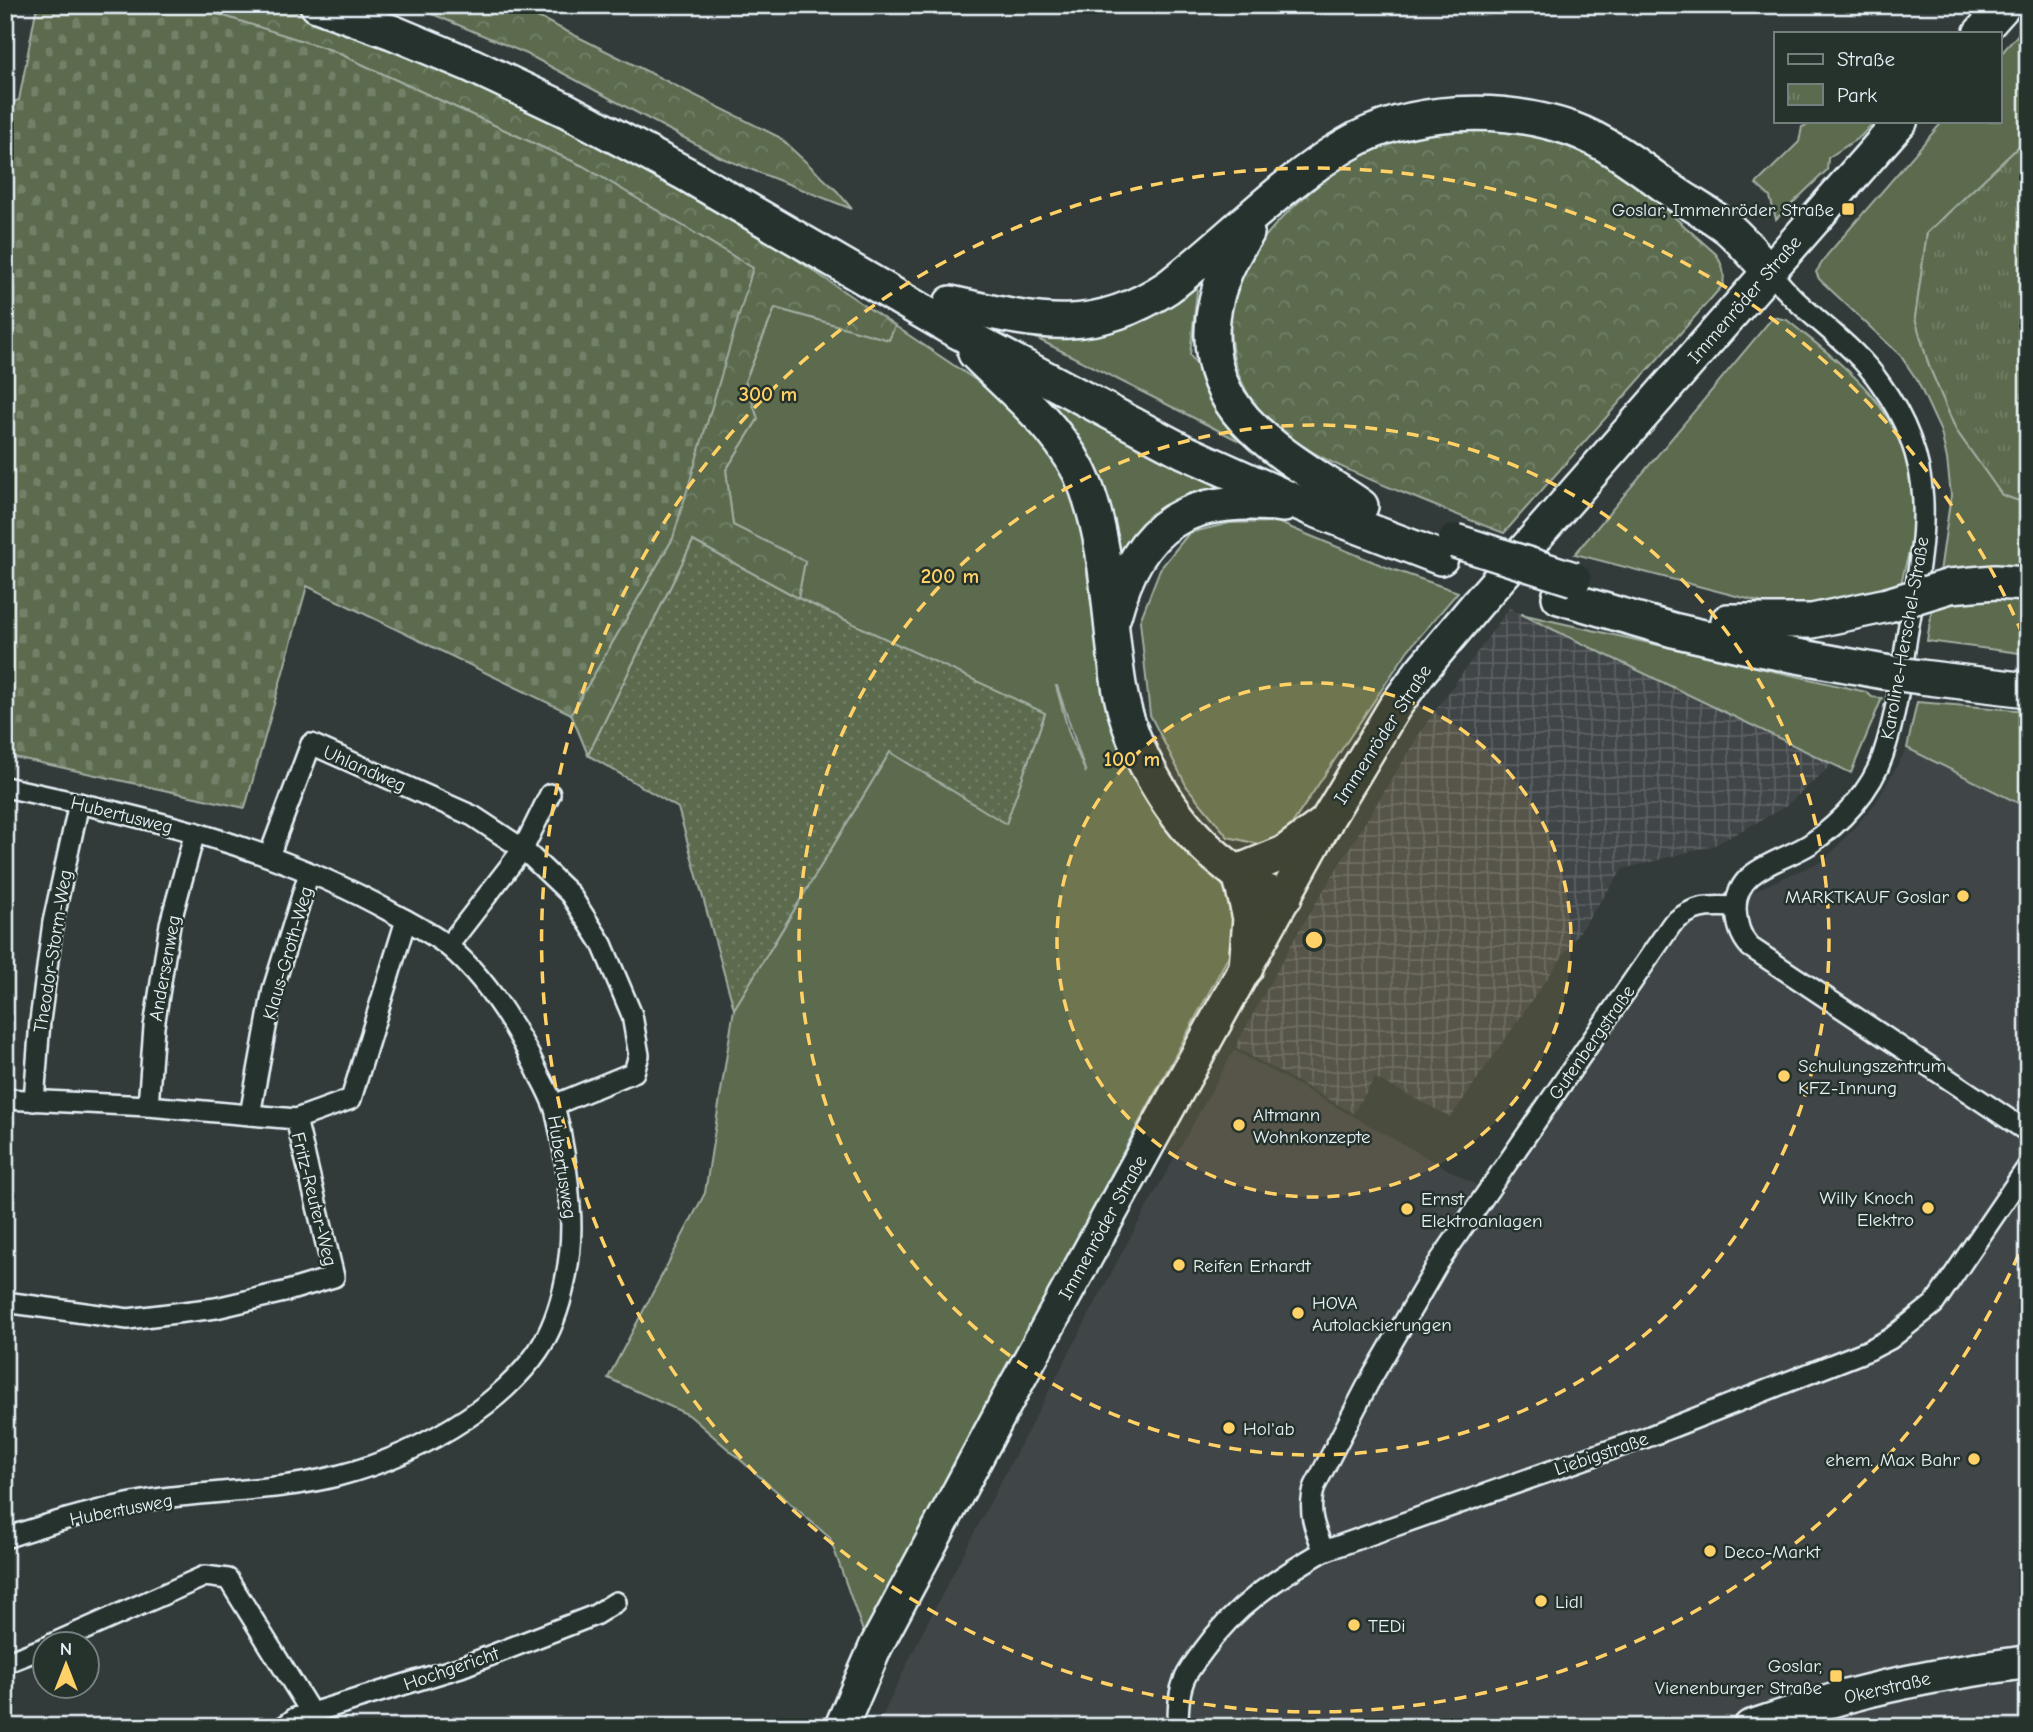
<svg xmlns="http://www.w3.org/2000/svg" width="2033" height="1732" viewBox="0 0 2033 1732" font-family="'Comic Neue',sans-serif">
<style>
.built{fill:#404547}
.industrial{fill:url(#industrial-grid)}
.grass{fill:#5b6b4e;stroke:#a2aea3;stroke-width:2;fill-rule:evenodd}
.forest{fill:url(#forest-crowns);stroke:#a2aea3;stroke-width:2}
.cemetery{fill:url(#cemetery-stones);stroke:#a2aea3;stroke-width:2}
.park{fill:url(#park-tufts);stroke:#a2aea3;stroke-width:2}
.garden{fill:url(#garden-dots);stroke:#a2aea3;stroke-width:2}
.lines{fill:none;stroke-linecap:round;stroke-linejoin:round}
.minor-casing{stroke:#e8f1f8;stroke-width:24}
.primary-casing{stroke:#e8f1f8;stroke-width:37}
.trunk-casing{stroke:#e8f1f8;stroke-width:38}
.minor{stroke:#26332d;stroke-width:19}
.primary{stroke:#26332d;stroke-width:32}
.trunk{stroke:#26332d;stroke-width:33}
.trunk-bridge-casing{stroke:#e8f1f8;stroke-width:38;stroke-linecap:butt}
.trunk-bridge{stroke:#26332d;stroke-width:33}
.ring{fill:none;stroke:#ffd166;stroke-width:3.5;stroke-dasharray:12 9}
.poi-dot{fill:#ffd166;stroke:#26332d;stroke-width:2.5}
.labels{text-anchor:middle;stroke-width:5;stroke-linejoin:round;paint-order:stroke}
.poi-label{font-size:19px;fill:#e8f1f8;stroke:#26332d;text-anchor:start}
.street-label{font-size:19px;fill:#e8f1f8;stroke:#26332d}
.centre{fill:#ffd166;stroke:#26332d;stroke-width:3.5}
.ring-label{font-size:21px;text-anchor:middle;font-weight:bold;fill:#ffd166;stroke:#26332d;stroke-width:5;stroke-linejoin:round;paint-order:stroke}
</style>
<defs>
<pattern id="industrial-grid" width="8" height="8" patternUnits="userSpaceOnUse" patternTransform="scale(1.75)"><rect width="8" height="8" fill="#404547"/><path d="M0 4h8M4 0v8" fill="none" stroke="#5c6062"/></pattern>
<pattern id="forest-crowns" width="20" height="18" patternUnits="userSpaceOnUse" patternTransform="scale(1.75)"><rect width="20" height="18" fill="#5b6b4e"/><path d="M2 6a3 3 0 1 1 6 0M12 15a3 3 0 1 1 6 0" fill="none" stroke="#738168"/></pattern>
<pattern id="cemetery-stones" width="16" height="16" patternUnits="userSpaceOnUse" patternTransform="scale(1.75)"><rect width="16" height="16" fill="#5b6b4e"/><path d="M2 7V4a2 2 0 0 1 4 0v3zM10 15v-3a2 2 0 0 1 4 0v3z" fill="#738168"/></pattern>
<pattern id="park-tufts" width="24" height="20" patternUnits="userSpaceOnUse" patternTransform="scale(1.75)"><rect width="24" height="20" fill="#5b6b4e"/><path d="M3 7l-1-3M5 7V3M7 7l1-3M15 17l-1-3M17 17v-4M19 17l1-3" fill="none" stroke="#738168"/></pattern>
<pattern id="garden-dots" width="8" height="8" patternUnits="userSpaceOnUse" patternTransform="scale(1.75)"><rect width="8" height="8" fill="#5b6b4e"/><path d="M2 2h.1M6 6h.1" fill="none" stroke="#738168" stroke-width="1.8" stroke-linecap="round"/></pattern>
</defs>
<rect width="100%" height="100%" fill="#323b39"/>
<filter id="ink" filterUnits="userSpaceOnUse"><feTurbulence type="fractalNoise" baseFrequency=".0143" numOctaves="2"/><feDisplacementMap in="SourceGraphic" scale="14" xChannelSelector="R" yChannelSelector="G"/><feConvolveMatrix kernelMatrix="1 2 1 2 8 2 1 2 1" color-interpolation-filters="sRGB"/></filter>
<g filter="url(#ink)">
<path class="built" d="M1907,748L2028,808V1727H877L923,1631L1008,1468L1125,1247L1234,1050L1496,1196L1684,926L1771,883L1825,860L1875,804Z"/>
<path class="industrial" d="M1509,608L1833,764L1785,807L1715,845L1623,869L1451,1117L1375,1078L1353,1113L1235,1047L1301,927L1425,725Z"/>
<g class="grass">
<path d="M2028,23V138L1927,233L1915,318L1929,366L1956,430L2002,495L2028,504V571L1940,572L1951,495L1947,459L1941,432L1917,380L1900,355L1819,279L1816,272L1827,255L1943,121H2000V55Z"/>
<path d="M1818,121H1875L1861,136L1828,158L1827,170L1776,219L1770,197L1756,184L1799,142L1802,127Z"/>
<path d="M1198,281L1190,355L1227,408L1265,454L1014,327Z"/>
<path d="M775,308L888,339L895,326L992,391L1053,454L1072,488L1082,532L1091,603L1110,706L1238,910L1233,948L864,1634L830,1538L689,1415L608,1378L705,1193L734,1009L890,752L1006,823L1045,714L798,598L805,561L733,526L726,470L758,419L745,381ZM1056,686H1057L1086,773L1069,733Z"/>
<path d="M1773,317L1787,320C1842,365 1893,398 1909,472C1912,490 1915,508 1914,526C1912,545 1905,565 1901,584L1849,602L1786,609L1575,554Z"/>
<path d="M1022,384L1258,497L1117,559Z"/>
<path d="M1277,522L1386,567L1458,592L1408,650L1276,848L1228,837L1187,787L1150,715L1140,621L1160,569L1189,533L1230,523Z"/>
<path d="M2028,594V654L1927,641L1933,604Z"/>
<path d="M1521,614L1866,692L1872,697L1882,698L1851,773Z"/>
<path d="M1917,702L2028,711V808L1907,748Z"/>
</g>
<g class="forest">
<path d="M189,5H285L332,19L580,133L790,255L895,326L889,340L775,308L745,381L758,419L726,470L733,525L805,561L798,598L693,541L588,755L571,714L673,538L583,166L331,50Z"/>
<path d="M411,5H508L542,19L779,137L837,191L852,209L722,158L527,54Z"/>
<path d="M1475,125L1569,142L1606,163L1647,193L1716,254C1723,266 1725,272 1723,285L1504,533C1469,520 1435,506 1401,492C1354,473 1298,452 1263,414C1230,378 1221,320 1241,275C1258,238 1289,209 1320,184C1341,166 1364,148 1391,138C1412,131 1451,129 1475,125Z"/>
</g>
<path class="cemetery" d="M37,5H189L331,50L583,166L753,268L673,538L571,714L307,586L245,808L5,755V105L19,100Z"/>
<path class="park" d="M2028,138V504L2002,495L1956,430L1929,366L1915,318L1927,233Z"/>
<path class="garden" d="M693,541L798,598L1045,713L1006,824L890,752L734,1009L678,808L588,755Z"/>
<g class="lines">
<g class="minor-casing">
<g id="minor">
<path d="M1768,270C1779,282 1789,295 1801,305C1828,330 1859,352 1880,383C1942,469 1924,539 1907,636C1901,676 1896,717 1883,755C1872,790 1840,824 1810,844C1782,862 1735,868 1736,909C1737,924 1740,936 1750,947L2028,1132"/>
<path d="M5,787C137,815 272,845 391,912C410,922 432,933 449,947C489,981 517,1028 539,1075C545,1086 551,1098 555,1109C563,1141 568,1173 570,1206C574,1250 564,1313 538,1351C521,1376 493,1401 467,1418C428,1444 384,1464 337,1476C275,1492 207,1490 143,1501C96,1509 50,1523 5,1538"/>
<path d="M269,856L311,744L473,816L523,849L570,894L602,944L632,1015L639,1055L634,1072L554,1105"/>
<path d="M448,946L523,849L550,794"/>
<path d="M5,1099L148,1106L296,1119L334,1277L284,1292L216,1308L128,1319L5,1302"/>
<path d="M34,1101L40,1021L53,922L79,803"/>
<path d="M148,1106L154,1027L170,924L195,832"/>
<path d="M250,1115L273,989L309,873"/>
<path d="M296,1119L351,1099L406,920"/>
<path d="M1324,1551C1314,1528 1307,1510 1315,1486L1368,1384L1439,1262L1672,924C1695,904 1708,906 1736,907"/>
<path d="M52,1644L205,1576L228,1579L312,1714"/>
<path d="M5,1663L46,1647"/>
<path d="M283,1727L295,1718L461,1667L595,1615L616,1602"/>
<path d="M1178,1727C1178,1713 1178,1697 1183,1683C1186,1672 1196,1661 1203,1651C1235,1606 1277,1578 1324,1551L1650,1436L1869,1350L1890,1339L1934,1304L2028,1166"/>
</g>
</g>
<g class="primary-casing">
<g id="primary">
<path d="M1980,33L2005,5"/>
<path d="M841,1727L876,1646L1008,1399L1325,823L1394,708L1420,672L1477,604L1901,121"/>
<path d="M1750,1727C1783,1716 1815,1705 1848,1696C1907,1680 1967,1670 2028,1662"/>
</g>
</g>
<g class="trunk-casing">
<g id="trunk">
<path d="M317,5L392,32L471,65L566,110L686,174L949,327L1183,451L1310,508L1441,558"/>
<path d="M1247,233C1208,290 1194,364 1245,420C1277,455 1322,479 1361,506"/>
<path d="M951,303C1035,322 1091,338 1168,287C1228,241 1280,184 1346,145C1410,107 1503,105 1572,129C1610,143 1643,170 1675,193C1692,205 1712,215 1728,228C1743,241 1755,256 1768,270"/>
<path d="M975,353C1016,395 1064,430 1086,487C1110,551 1108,623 1120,691C1131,749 1171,820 1218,858C1242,877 1253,890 1285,897"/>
<path d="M1950,586L1995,582L2028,584"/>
<path d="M1559,597L1673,630L1748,647L1884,672"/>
<path d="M1114,616C1139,521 1189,495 1284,505"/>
<path d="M1728,621H1812L1888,605"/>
<path d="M1921,677L2028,690"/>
<path d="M1242,870L1284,853L1325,823"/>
<path d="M1240,877L1250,918L1246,968"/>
</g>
</g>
<use href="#minor" class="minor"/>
<use href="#primary" class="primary"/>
<use href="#trunk" class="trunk"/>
<g class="trunk-bridge-casing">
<g id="trunk-bridge">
<path d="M1455,541L1574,579"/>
<path d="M1888,605L1950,586"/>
<path d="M1884,672L1921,677"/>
</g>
</g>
<use href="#trunk-bridge" class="trunk-bridge"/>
</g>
</g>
<circle cx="1314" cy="940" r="257" fill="#ffd166" fill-opacity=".12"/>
<g class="ring">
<circle cx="1314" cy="940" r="257"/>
<circle cx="1314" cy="940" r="515"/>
<path d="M2027 1235A772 772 0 1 1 2027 645"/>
</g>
<g class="poi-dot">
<rect x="1841" y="202" width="14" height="14" rx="3.5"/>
<circle cx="1963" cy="896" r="7"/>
<circle cx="1784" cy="1076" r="7"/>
<circle cx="1239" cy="1125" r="7"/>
<circle cx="1928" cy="1208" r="7"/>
<circle cx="1407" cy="1209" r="7"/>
<circle cx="1179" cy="1265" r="7"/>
<circle cx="1298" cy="1313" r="7"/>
<circle cx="1229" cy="1428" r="7"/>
<circle cx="1974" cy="1459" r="7"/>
<circle cx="1710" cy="1551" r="7"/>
<circle cx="1541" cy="1601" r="7"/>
<circle cx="1354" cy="1625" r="7"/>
<rect x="1829" y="1669" width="14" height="14" rx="3.5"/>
</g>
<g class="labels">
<g class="poi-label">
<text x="1834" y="216" text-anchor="end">Goslar, Immenröder Straße</text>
<text x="1949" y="903" text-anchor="end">MARKTKAUF Goslar</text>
<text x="1798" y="1072">Schulungszentrum<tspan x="1798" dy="22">KFZ-Innung</tspan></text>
<text x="1253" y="1121">Altmann<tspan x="1253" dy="22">Wohnkonzepte</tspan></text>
<text x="1914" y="1204" text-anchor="end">Willy Knoch<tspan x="1914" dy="22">Elektro</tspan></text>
<text x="1421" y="1205">Ernst<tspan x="1421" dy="22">Elektroanlagen</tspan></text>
<text x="1193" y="1272">Reifen Erhardt</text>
<text x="1312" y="1309">HOVA<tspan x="1312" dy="22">Autolackierungen</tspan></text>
<text x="1243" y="1435">Hol'ab</text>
<text x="1960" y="1466" text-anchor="end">ehem. Max Bahr</text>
<text x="1724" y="1558">Deco-Markt</text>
<text x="1555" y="1608">Lidl</text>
<text x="1368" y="1632">TEDi</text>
<text x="1822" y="1672" text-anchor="end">Goslar,<tspan x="1822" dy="22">Vienenburger Straße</tspan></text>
</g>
<g class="street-label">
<text transform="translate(1744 299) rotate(-49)" y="7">Immenröder Straße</text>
<text transform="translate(1904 638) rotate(-80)" y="7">Karoline-Herschel-Straße</text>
<text transform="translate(1382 734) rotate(-57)" y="7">Immenröder Straße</text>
<text transform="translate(365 768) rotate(24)" y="7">Uhlandweg</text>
<text transform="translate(122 814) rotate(14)" y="7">Hubertusweg</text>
<text transform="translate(52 951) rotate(-81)" y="7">Theodor-Storm-Weg</text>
<text transform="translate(287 953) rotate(-74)" y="7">Klaus-Groth-Weg</text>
<text transform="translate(164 968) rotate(-80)" y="7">Andersenweg</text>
<text transform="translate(1591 1042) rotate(-55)" y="7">Gutenbergstraße</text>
<text transform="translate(563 1167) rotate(81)" y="7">Hubertusweg</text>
<text transform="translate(315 1199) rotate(76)" y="7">Fritz-Reuter-Weg</text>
<text transform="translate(1102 1227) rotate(-61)" y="7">Immenröder Straße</text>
<text transform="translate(1601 1453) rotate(-19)" y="7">Liebigstraße</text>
<text transform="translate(121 1509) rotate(-11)" y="7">Hubertusweg</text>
<text transform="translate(451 1668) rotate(-19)" y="7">Hochgericht</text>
<text transform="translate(1887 1687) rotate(-13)" y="7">Okerstraße</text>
</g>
</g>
<circle cx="1314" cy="940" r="10" class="centre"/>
<g class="ring-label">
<text x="768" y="401">300 m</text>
<text x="950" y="583">200 m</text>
<text x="1132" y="766">100 m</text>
</g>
<rect width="2033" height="1732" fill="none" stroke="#26332d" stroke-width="28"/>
<rect x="14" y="14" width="2005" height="1704" fill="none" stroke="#e8f1f8" stroke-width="2.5" filter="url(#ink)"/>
<rect x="1774" y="32" width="228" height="91" fill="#26332d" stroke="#747f7e" stroke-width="2"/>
<rect x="1788" y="54" width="35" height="10" fill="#26332d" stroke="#747f7e" stroke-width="2"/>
<text x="1837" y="66" font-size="21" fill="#e8f1f8">Straße</text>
<rect x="1788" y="84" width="35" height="21" fill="url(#park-tufts)" stroke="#747f7e" stroke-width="2"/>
<text x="1837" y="102" font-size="21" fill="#e8f1f8">Park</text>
<g transform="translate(66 1665)"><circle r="33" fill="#26332d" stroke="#747f7e" stroke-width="2"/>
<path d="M0-5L12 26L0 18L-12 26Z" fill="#ffd166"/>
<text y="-10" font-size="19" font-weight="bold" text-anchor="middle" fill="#e8f1f8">N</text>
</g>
</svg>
